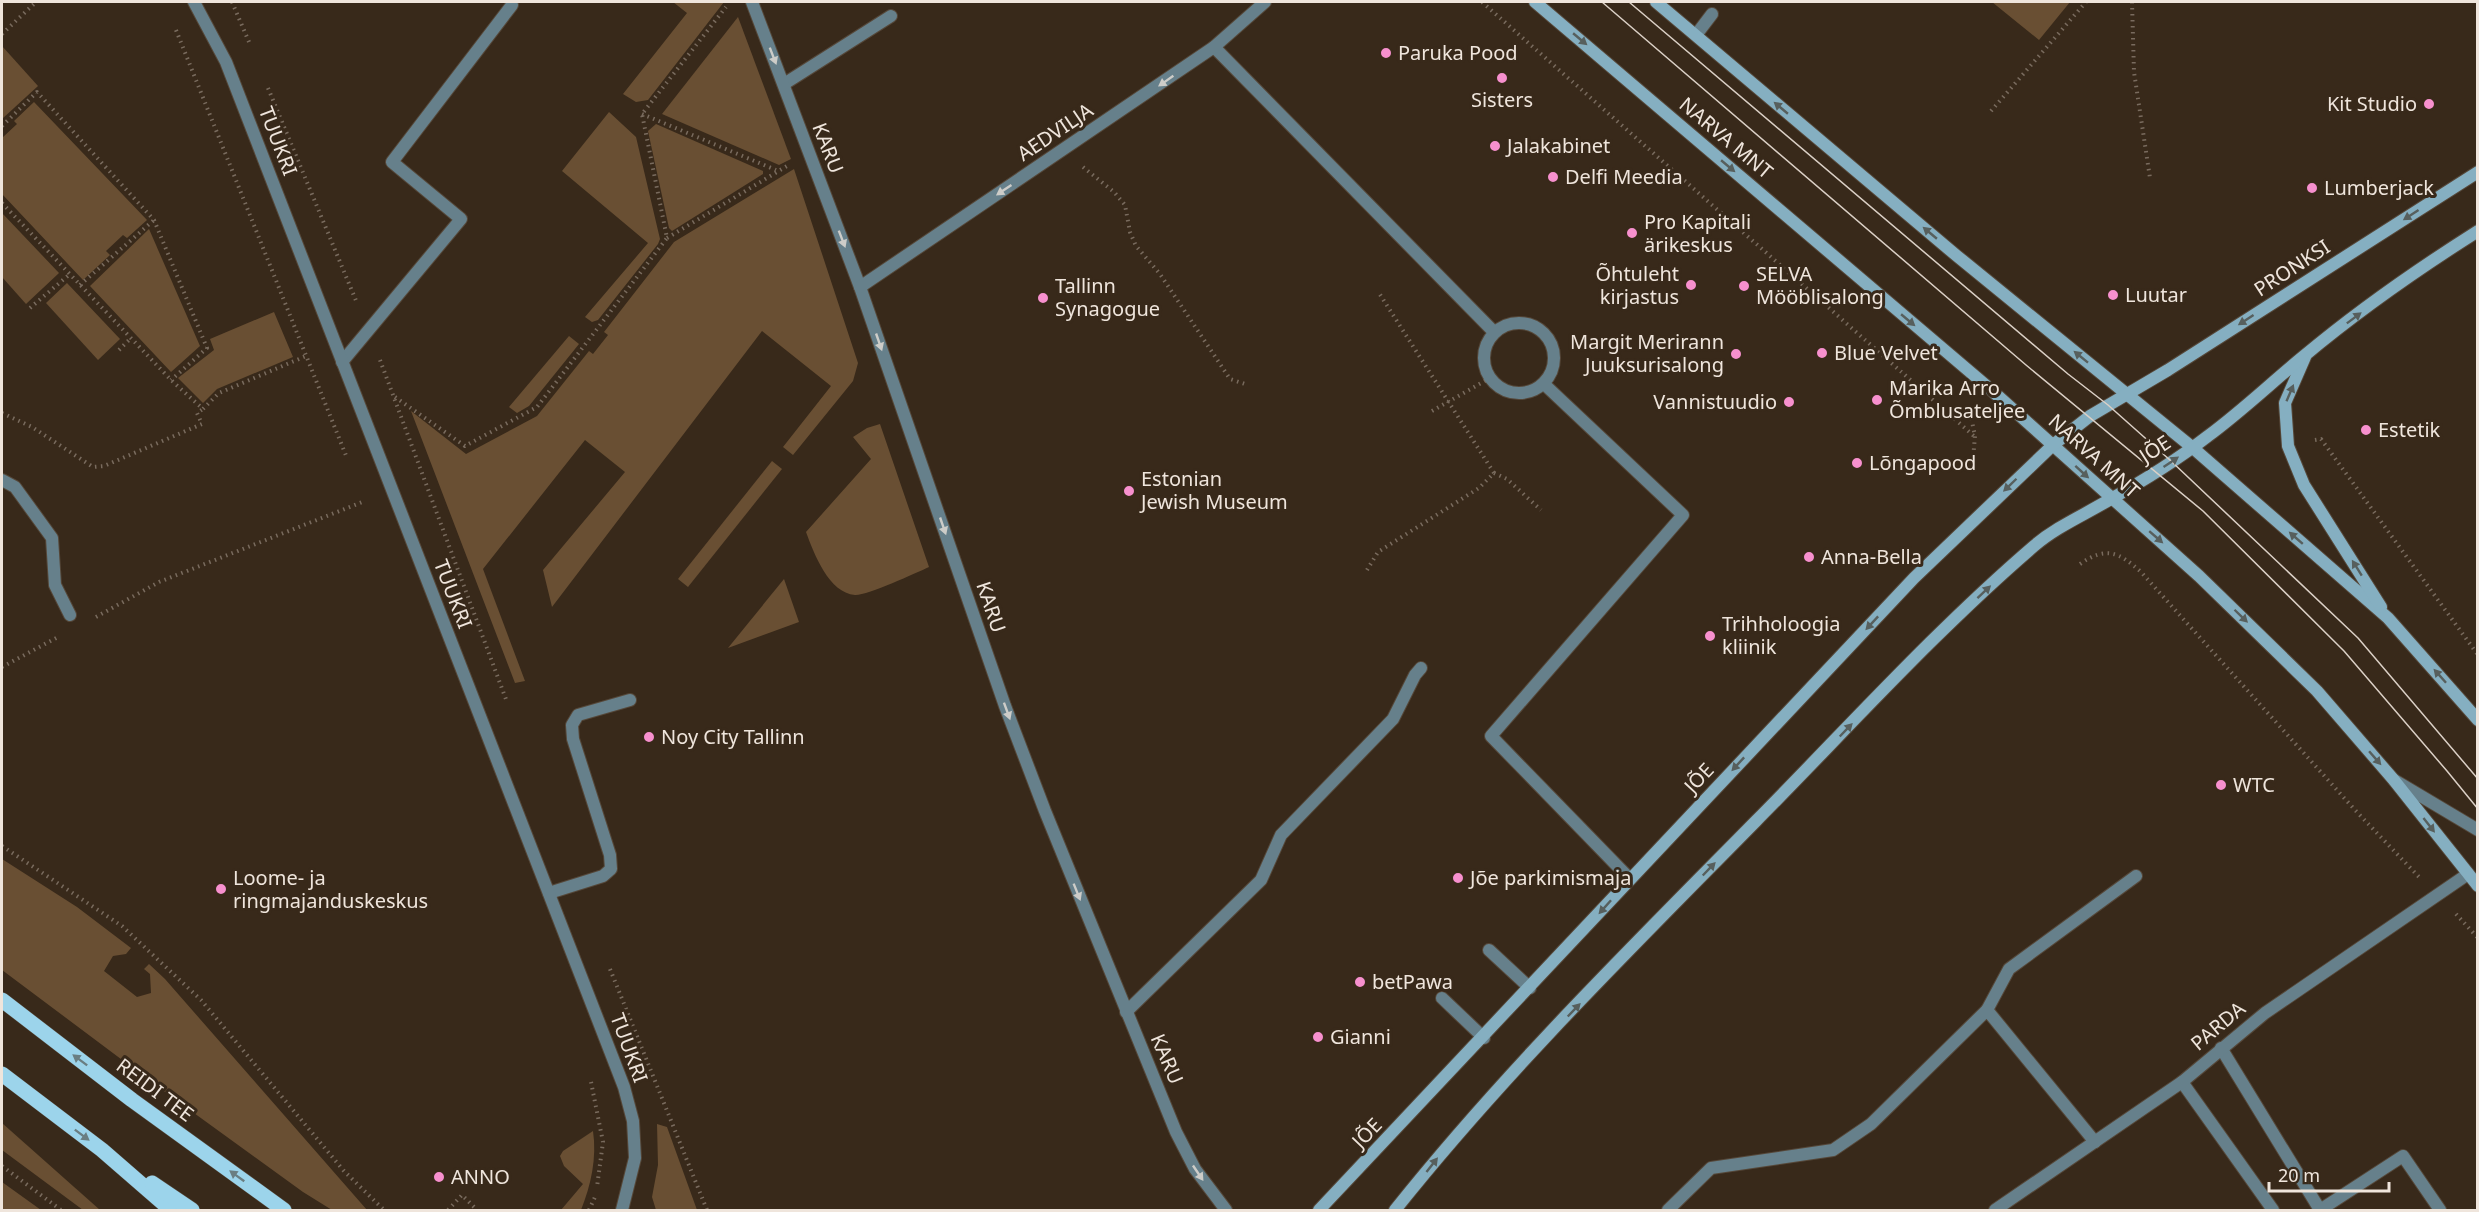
<svg xmlns="http://www.w3.org/2000/svg" width="2479" height="1212" viewBox="0 0 2479 1212" font-family="'Noto Sans',sans-serif">
<style>
.green{fill:#694f33}
.lines{fill:none;stroke-linecap:round;stroke-linejoin:round}
.lane-casing{stroke:#554739;stroke-width:14}
.street-casing{stroke:#554739;stroke-width:14}
.secondary-casing{stroke:#554739;stroke-width:14}
.primary-casing{stroke:#554739;stroke-width:16}
.path{stroke:#796b5e;stroke-width:4;stroke-dasharray:1.5 4.5;stroke-linecap:butt}
.lane{stroke:#66808b;stroke-width:12}
.street{stroke:#66808b;stroke-width:12}
.secondary{stroke:#85afc1;stroke-width:12}
.primary{stroke:#9cd4eb;stroke-width:15}
.tram{stroke:#dbd0c6;stroke-width:1.5}
.oneway{fill:#575f5d}
.oneway2{fill:#cdccc8}
.oneway3{fill:#6a7e82}
.poi-dot{fill:#f790ce;stroke:#38291a;stroke-width:2}
.labels{text-anchor:middle;stroke-width:6;stroke-linejoin:round;paint-order:stroke}
.poi-label{font-size:20px;fill:#efe5dc;stroke:#38291a;text-anchor:start}
.street-label{font-size:20px;fill:#efe5dc;stroke:#38291a}
</style>
<rect width="100%" height="100%" fill="#38291a"/>
<g class="green">
<path d="M673,2H724L648,100L636,102L623,94L687,13Z"/>
<path d="M1992,2H2070L2039,40Z"/>
<path d="M738,17L791,159L779,165L662,114Z"/>
<path d="M2,46L38,86L2,119Z"/>
<path d="M34,102L147,220L127,238L123,235L106,251L110,255L83,280L2,194V138L17,124L14,121Z"/>
<path d="M609,112L636,137L660,239L658,244L598,320L592,322L585,317L648,243L562,171Z"/>
<path d="M656,124L763,171V174L672,231L669,228L648,131Z"/>
<path d="M794,169L858,363L853,381L793,455L783,447L831,386L762,331L552,607L543,570L625,472L585,440L483,569L525,681L515,683L411,411L466,454L537,416L589,351L593,354L608,335L604,332L674,242Z"/>
<path d="M2,213L59,273L26,304L2,277Z"/>
<path d="M149,229L200,346L171,372L90,286Z"/>
<path d="M67,283L120,339L98,360L46,303Z"/>
<path d="M274,312L293,357L217,389L203,403L178,378L214,350L210,339Z"/>
<path d="M569,336L579,344L529,406L517,413L509,407Z"/>
<path d="M880,424L929,567C916,573 866,596 855,595C829,593 814,554 806,532L871,459L853,437L867,428Z"/>
<path d="M772,461L782,469L688,587L678,579Z"/>
<path d="M784,579L799,622L728,648Z"/>
<path d="M2,859L77,907L131,948L126,954L113,956L104,971L137,997L151,993L150,974L144,969L149,964L165,979L367,1210H332L303,1192L165,1092L2,970Z"/>
<path d="M2,1123L100,1210H83L2,1150Z"/>
<path d="M657,1124L667,1127L697,1210H656L652,1197L658,1165Z"/>
<path d="M593,1131C597,1158 591,1185 581,1210H561L583,1184L564,1166L560,1156L563,1151Z"/>
<path d="M2,1182L41,1210H2Z"/>
</g>
<g class="lines">
<g class="lane-casing">
<g id="lane">
<path d="M1696,35L1712,14"/>
<path d="M1214,47L1494,332"/>
<path d="M784,84L891,16"/>
<circle cx="1519" cy="358" r="35"/>
<path d="M342,362L461,219L392,162L512,5"/>
<path d="M1544,384L1683,515L1491,736L1630,879"/>
<path d="M549,893L603,876L611,869L610,855L573,739L572,725L578,715L630,700"/>
<path d="M1489,950L1530,988"/>
<path d="M1442,998L1484,1038"/>
<path d="M1987,1010L2009,969L2136,876"/>
<path d="M1126,1012L1261,880L1281,835L1393,719L1415,675L1421,668"/>
<path d="M2221,1048L2320,1210L2403,1156L2440,1210"/>
<path d="M2182,1082L2273,1210"/>
<path d="M1668,1210L1711,1168L1833,1150L1871,1124L1987,1010L2095,1142"/>
<path d="M1995,1210L2182,1082L2265,1013L2468,874"/>
</g>
</g>
<g class="street-casing">
<g id="street">
<path d="M194,2L226,62L624,1087L633,1121L635,1158L622,1210"/>
<path d="M752,2L860,287L1005,706L1045,811L1176,1132L1195,1169L1226,1210"/>
<path d="M860,287L1214,47L1265,2"/>
<path d="M2,480L15,487L52,538L55,585L70,615"/>
<path d="M2394,780L2478,830"/>
</g>
</g>
<g class="secondary-casing">
<g id="secondary">
<path d="M1535,2L1989,388L2199,576L2317,691L2393,779L2478,886"/>
<path d="M1656,2L1957,256L2193,448L2388,618L2478,720"/>
<path d="M2305,357L2285,403L2288,446L2304,485L2381,607"/>
<path d="M1319,1210L1914,578L2053,445L2090,416L2168,370L2478,172"/>
<path d="M1395,1210C1505,1072 1632,947 1756,821C1847,729 1935,631 2034,546C2056,527 2084,515 2109,500C2143,481 2177,460 2208,436C2242,411 2272,382 2304,356C2359,310 2418,269 2478,231"/>
</g>
</g>
<g class="primary-casing">
<g id="primary">
<path d="M2,1000L132,1100L284,1210"/>
<path d="M2,1074L102,1150L171,1210"/>
<path d="M152,1183L192,1210"/>
</g>
</g>
<g class="path">
<path d="M232,2L249,42"/>
<path d="M1482,2L1974,436"/>
<path d="M2132,2L2134,72L2150,178"/>
<path d="M176,30L347,458"/>
<path d="M2,34L36,2"/>
<path d="M268,88L357,303"/>
<path d="M1991,111L2086,2"/>
<path d="M642,114L776,170"/>
<path d="M2,126L37,92L154,220L207,348L171,380"/>
<path d="M1083,167L1114,192L1125,205L1130,232L1136,246L1160,274L1230,379L1248,385"/>
<path d="M2,203L171,380L203,409L219,393L306,356"/>
<path d="M667,238L787,166"/>
<path d="M80,285L154,220"/>
<path d="M30,308L70,274"/>
<path d="M119,350L131,338"/>
<path d="M380,360L507,702"/>
<path d="M395,397L465,446L537,407L667,238L642,114L726,7"/>
<path d="M1969,407L1975,436L1973,459"/>
<path d="M1432,411L1490,378"/>
<path d="M2,413L32,427L93,467L104,466L202,424L197,413L203,409"/>
<path d="M2315,440L2321,439L2478,655"/>
<path d="M1494,473L1507,479L1541,510"/>
<path d="M2080,564C2106,546 2119,552 2141,572L2355,810L2419,877"/>
<path d="M1367,570L1378,552L1479,488L1494,473L1379,293"/>
<path d="M96,617L159,582L365,501"/>
<path d="M2,667L58,637"/>
<path d="M2,846L122,926L201,1000L344,1171L384,1210"/>
<path d="M2456,914L2478,938"/>
<path d="M610,969L707,1210"/>
<path d="M591,1082L603,1142L597,1187"/>
<path d="M2,1166L61,1210"/>
<path d="M448,1210L462,1195L477,1210"/>
<path d="M589,1210L595,1197"/>
</g>
<use href="#lane" class="lane"/>
<use href="#street" class="street"/>
<use href="#secondary" class="secondary"/>
<use href="#primary" class="primary"/>
<g class="tram">
<path d="M1602,2L2026,365L2203,511L2344,651L2447,771L2478,809"/>
<path d="M1629,2L2068,374L2108,405L2171,461L2358,638L2478,779"/>
</g>
</g>
<defs><path id="oneway-solid" d="M-6-.8H1V-3.2L6.5 0L1 3.2V.8H-6Z" transform="scale(1.5)"/></defs>
<g class="oneway">
<use href="#oneway-solid" transform="translate(1580 39) rotate(40)"/>
<use href="#oneway-solid" transform="translate(1781 108) rotate(-140)"/>
<use href="#oneway-solid" transform="translate(1728 166) rotate(40)"/>
<use href="#oneway-solid" transform="translate(2411 215) rotate(147)"/>
<use href="#oneway-solid" transform="translate(1930 233) rotate(-140)"/>
<use href="#oneway-solid" transform="translate(2354 318) rotate(-37)"/>
<use href="#oneway-solid" transform="translate(1908 320) rotate(40)"/>
<use href="#oneway-solid" transform="translate(2246 320) rotate(147)"/>
<use href="#oneway-solid" transform="translate(2081 357) rotate(-141)"/>
<use href="#oneway-solid" transform="translate(2290 393) rotate(-67)"/>
<use href="#oneway-solid" transform="translate(2171 462) rotate(-34)"/>
<use href="#oneway-solid" transform="translate(2082 472) rotate(42)"/>
<use href="#oneway-solid" transform="translate(2010 485) rotate(136)"/>
<use href="#oneway-solid" transform="translate(2156 537) rotate(41)"/>
<use href="#oneway-solid" transform="translate(2296 538) rotate(-139)"/>
<use href="#oneway-solid" transform="translate(2357 568) rotate(-122)"/>
<use href="#oneway-solid" transform="translate(1984 592) rotate(-43)"/>
<use href="#oneway-solid" transform="translate(2241 616) rotate(44)"/>
<use href="#oneway-solid" transform="translate(1872 623) rotate(133)"/>
<use href="#oneway-solid" transform="translate(2440 676) rotate(-132)"/>
<use href="#oneway-solid" transform="translate(1846 730) rotate(-46)"/>
<use href="#oneway-solid" transform="translate(2375 758) rotate(49)"/>
<use href="#oneway-solid" transform="translate(1738 764) rotate(133)"/>
<use href="#oneway-solid" transform="translate(2429 825) rotate(52)"/>
<use href="#oneway-solid" transform="translate(1709 869) rotate(-46)"/>
<use href="#oneway-solid" transform="translate(1605 907) rotate(132)"/>
<use href="#oneway-solid" transform="translate(1574 1010) rotate(-46)"/>
<use href="#oneway-solid" transform="translate(1432 1165) rotate(-52)"/>
</g>
<g class="oneway2">
<use href="#oneway-solid" transform="translate(773 56) rotate(69)"/>
<use href="#oneway-solid" transform="translate(1166 81) rotate(145)"/>
<use href="#oneway-solid" transform="translate(1004 190) rotate(146)"/>
<use href="#oneway-solid" transform="translate(842 239) rotate(69)"/>
<use href="#oneway-solid" transform="translate(879 342) rotate(71)"/>
<use href="#oneway-solid" transform="translate(943 526) rotate(71)"/>
<use href="#oneway-solid" transform="translate(1007 711) rotate(70)"/>
<use href="#oneway-solid" transform="translate(1077 892) rotate(68)"/>
<use href="#oneway-solid" transform="translate(1198 1173) rotate(56)"/>
</g>
<g class="oneway3">
<use href="#oneway-solid" transform="translate(80 1060) rotate(-143)"/>
<use href="#oneway-solid" transform="translate(82 1135) rotate(37)"/>
<use href="#oneway-solid" transform="translate(237 1176) rotate(-144)"/>
</g>
<g class="poi-dot">
<circle cx="1386" cy="53" r="6"/>
<circle cx="1502" cy="78" r="6"/>
<circle cx="2429" cy="104" r="6"/>
<circle cx="1495" cy="146" r="6"/>
<circle cx="1553" cy="177" r="6"/>
<circle cx="2312" cy="188" r="6"/>
<circle cx="1632" cy="233" r="6"/>
<circle cx="1691" cy="285" r="6"/>
<circle cx="1744" cy="286" r="6"/>
<circle cx="2113" cy="295" r="6"/>
<circle cx="1043" cy="298" r="6"/>
<circle cx="1822" cy="353" r="6"/>
<circle cx="1736" cy="354" r="6"/>
<circle cx="1877" cy="400" r="6"/>
<circle cx="1789" cy="402" r="6"/>
<circle cx="2366" cy="430" r="6"/>
<circle cx="1857" cy="463" r="6"/>
<circle cx="1129" cy="491" r="6"/>
<circle cx="1809" cy="557" r="6"/>
<circle cx="1710" cy="636" r="6"/>
<circle cx="649" cy="737" r="6"/>
<circle cx="2221" cy="785" r="6"/>
<circle cx="1458" cy="878" r="6"/>
<circle cx="221" cy="889" r="6"/>
<circle cx="1360" cy="982" r="6"/>
<circle cx="1318" cy="1037" r="6"/>
<circle cx="439" cy="1177" r="6"/>
</g>
<g class="labels">
<g class="poi-label">
<text x="1398" y="60">Paruka Pood</text>
<text x="1502" y="107" text-anchor="middle">Sisters</text>
<text x="2417" y="111" text-anchor="end">Kit Studio</text>
<text x="1507" y="153">Jalakabinet</text>
<text x="1565" y="184">Delfi Meedia</text>
<text x="2324" y="195">Lumberjack</text>
<text x="1644" y="229">Pro Kapitali<tspan x="1644" dy="23">ärikeskus</tspan></text>
<text x="1679" y="281" text-anchor="end">Õhtuleht<tspan x="1679" dy="23">kirjastus</tspan></text>
<text x="1756" y="281">SELVA<tspan x="1756" dy="23">Mööblisalong</tspan></text>
<text x="1055" y="293">Tallinn<tspan x="1055" dy="23">Synagogue</tspan></text>
<text x="2125" y="302">Luutar</text>
<text x="1724" y="349" text-anchor="end">Margit Merirann<tspan x="1724" dy="23">Juuksurisalong</tspan></text>
<text x="1834" y="360">Blue Velvet</text>
<text x="1889" y="395">Marika Arro<tspan x="1889" dy="23">Õmblusateljee</tspan></text>
<text x="1777" y="409" text-anchor="end">Vannistuudio</text>
<text x="2378" y="437">Estetik</text>
<text x="1869" y="470">Lõngapood</text>
<text x="1141" y="486">Estonian<tspan x="1141" dy="23">Jewish Museum</tspan></text>
<text x="1821" y="564">Anna-Bella</text>
<text x="1722" y="631">Trihholoogia<tspan x="1722" dy="23">kliinik</tspan></text>
<text x="661" y="744">Noy City Tallinn</text>
<text x="2233" y="792">WTC</text>
<text x="233" y="885">Loome- ja<tspan x="233" dy="23">ringmajanduskeskus</tspan></text>
<text x="1470" y="885">Jõe parkimismaja</text>
<text x="1372" y="989">betPawa</text>
<text x="1330" y="1044">Gianni</text>
<text x="451" y="1184">ANNO</text>
</g>
<g class="street-label">
<text transform="translate(1055 132) rotate(-34)" y="7">AEDVILJA</text>
<text transform="translate(1726 138) rotate(40)" y="7">NARVA MNT</text>
<text transform="translate(278 141) rotate(69)" y="7">TUUKRI</text>
<text transform="translate(828 148) rotate(69)" y="7">KARU</text>
<text transform="translate(2292 268) rotate(-33)" y="7">PRONKSI</text>
<text transform="translate(2155 449) rotate(-33)" y="7">JÕE</text>
<text transform="translate(2094 456) rotate(42)" y="7">NARVA MNT</text>
<text transform="translate(453 594) rotate(69)" y="7">TUUKRI</text>
<text transform="translate(991 607) rotate(71)" y="7">KARU</text>
<text transform="translate(1699 778) rotate(-47)" y="7">JÕE</text>
<text transform="translate(2218 1026) rotate(-40)" y="7">PARDA</text>
<text transform="translate(629 1048) rotate(70)" y="7">TUUKRI</text>
<text transform="translate(1167 1059) rotate(67)" y="7">KARU</text>
<text transform="translate(155 1090) rotate(37)" y="7">REIDI TEE</text>
<text transform="translate(1367 1133) rotate(-46)" y="7">JÕE</text>
</g>
</g>
<rect width="2479" height="1212" fill="none" stroke="#efe5dc" stroke-width="6"/>
<path d="M2269 1182v9h120v-9" fill="none" stroke="#efe5dc" stroke-width="3"/>
<text x="2278" y="1182" font-size="18" fill="#efe5dc" stroke="#38291a" stroke-width="4.5" paint-order="stroke">20 m</text>
</svg>
